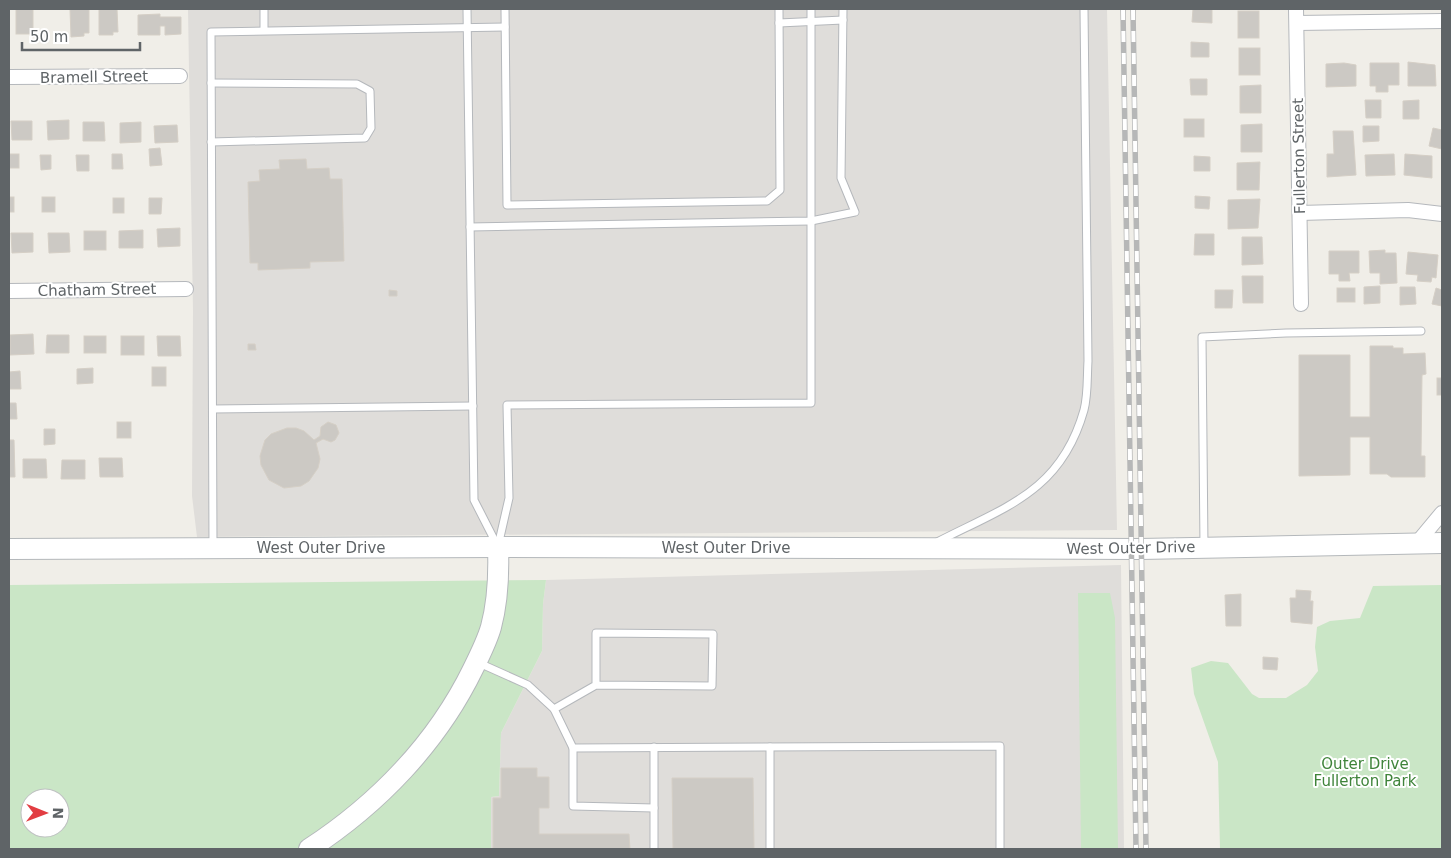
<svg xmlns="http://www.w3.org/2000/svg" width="1451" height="858" viewBox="0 0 1451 858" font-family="'DejaVu Sans',sans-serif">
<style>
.industrial{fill:#dfddda}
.green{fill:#cae6c6;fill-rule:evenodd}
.building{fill:#ccc9c4;stroke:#d5cfc6}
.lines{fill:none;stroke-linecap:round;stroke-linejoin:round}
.service-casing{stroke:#b5b8bc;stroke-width:9}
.minor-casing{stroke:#b5b8bc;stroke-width:16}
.secondary-casing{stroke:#b4b8bb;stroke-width:22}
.service{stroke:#fff;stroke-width:7}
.minor{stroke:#fff;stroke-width:14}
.secondary{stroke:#fff;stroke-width:20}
.rail-casing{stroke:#b6b7b7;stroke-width:5.5}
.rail{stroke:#fff;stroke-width:4;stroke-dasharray:11;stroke-linecap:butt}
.labels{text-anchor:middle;stroke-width:4;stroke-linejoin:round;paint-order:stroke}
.street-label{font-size:15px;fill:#5f6467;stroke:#fff}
.park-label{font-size:15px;fill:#3f843a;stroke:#fff}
</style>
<rect width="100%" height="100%" fill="#f0eee8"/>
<g class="industrial">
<path d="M188,9H1107L1117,530L197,537L192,496L193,311Z"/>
<path d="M1121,565L1124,849H491V797L499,796L501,733L542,651L543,604L546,580Z"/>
</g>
<g class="green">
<path d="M546,580L543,604L542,651L501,733L499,796L491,797V849H9V585ZM30,798H60V828H30Z"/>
<path d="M1442,585V849H1220L1218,762L1194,694L1191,668L1211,661L1228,663L1252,694L1259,698H1286L1307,685L1318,671L1315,647L1317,627L1330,621L1360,618L1373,586Z"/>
<path d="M1078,593H1110L1115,618L1118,849H1081Z"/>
</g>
<g class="building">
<rect x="16" y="9" width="17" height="25"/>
<path d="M70,9H89V33H84V36L71,37Z"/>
<path d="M99,9H117L118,32H113V35H99Z"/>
<path d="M1193,9H1212V23L1192,22Z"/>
<rect x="1238" y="11" width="21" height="27"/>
<path d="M160,14V17H181V34L165,35V26H160V35H138V15Z"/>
<path d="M1191,42L1209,43V57H1191Z"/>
<rect x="1239" y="48" width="21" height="27"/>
<path d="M1408,62L1435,65L1436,86H1408Z"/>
<path d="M1344,63L1356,65V86L1326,87V64Z"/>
<path d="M1370,63H1399V85H1388V92H1376V86H1370Z"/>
<path d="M1190,79H1207V95H1191Z"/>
<path d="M1261,85V113H1240V86Z"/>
<path d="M1365,100H1381V118H1366Z"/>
<path d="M1419,100V119H1403V101Z"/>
<rect x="1184" y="119" width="20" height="18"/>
<path d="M69,120V139L48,140L47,121Z"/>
<path d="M11,121H32V140H12Z"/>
<path d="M83,122H104L105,141H83Z"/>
<path d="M141,122V142L120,143V123Z"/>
<path d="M1262,124V152H1241V125Z"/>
<path d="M177,125L178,142L155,143L154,126Z"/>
<path d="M1363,126H1379V141L1363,142Z"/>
<path d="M1433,128L1442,130V149L1429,146Z"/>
<path d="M1333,131H1353L1356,175L1327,177V154H1334Z"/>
<path d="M160,148L162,165L150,166L149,149Z"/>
<rect x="9" y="154" width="10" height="14"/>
<path d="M112,154H122L123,169H112Z"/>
<path d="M1394,154L1395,175L1366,176L1365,155Z"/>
<path d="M1405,154L1432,156V178L1404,175Z"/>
<path d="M40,155H51V169L41,170Z"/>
<path d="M76,155H89V171H77Z"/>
<path d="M1194,156L1210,157V171H1194Z"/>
<path d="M306,159L307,169L329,168L330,179H342L344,261L310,262V268L258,270V263H250L248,182L260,181L259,170L280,169L279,160Z"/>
<path d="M1260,162L1259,190H1237V163Z"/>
<path d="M1195,196L1210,197L1209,209L1195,208Z"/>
<rect x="9" y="197" width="5" height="15"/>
<rect x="42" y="197" width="13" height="15"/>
<rect x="113" y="198" width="11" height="15"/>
<path d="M149,198H162L161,214H149Z"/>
<path d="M1260,199L1258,228L1228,229V200Z"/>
<path d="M180,228V246L158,247L157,229Z"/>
<path d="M143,230V248H119V231Z"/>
<rect x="84" y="231" width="22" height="19"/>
<path d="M11,233H33V252L12,253Z"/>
<path d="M48,233H69L70,252L49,253Z"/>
<path d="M1195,234H1214V255H1194Z"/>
<path d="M1242,237H1262L1263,264L1242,265Z"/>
<path d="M1385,250V253H1396L1397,283L1380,284V273H1370L1369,251Z"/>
<path d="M1329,251H1359V273H1349L1350,281H1339V274H1329Z"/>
<path d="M1408,252L1438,255L1436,278L1432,277L1431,282L1417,281L1418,275L1406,274Z"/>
<path d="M1242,276H1263V303H1243Z"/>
<path d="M1380,286V303L1364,304V287Z"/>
<path d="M1400,287H1415L1416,304L1400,305Z"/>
<rect x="1337" y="288" width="18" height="14"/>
<path d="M1436,288L1442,290V306L1432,304Z"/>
<path d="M389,290L397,291V296H389Z"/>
<path d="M1215,290H1233L1232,308H1215Z"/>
<path d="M33,334L34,354L10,355V335Z"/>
<path d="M47,335H69V353H46Z"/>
<rect x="84" y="336" width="22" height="17"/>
<rect x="121" y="336" width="23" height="19"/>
<path d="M157,336H180L181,356H158Z"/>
<path d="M248,344H255L256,350H248Z"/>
<path d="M1370,346H1393V348H1403V354L1425,353L1426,374L1422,375L1421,456H1425V477H1391L1387,474H1370V437H1350V475L1299,476V355H1350V417H1370Z"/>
<rect x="152" y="367" width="14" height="19"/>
<path d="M93,368V383L77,384V369Z"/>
<path d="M20,371L21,389H9V372Z"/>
<rect x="1437" y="378" width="5" height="17"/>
<path d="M9,403H16L17,419H9Z"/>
<rect x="117" y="422" width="14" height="16"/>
<path d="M328,422L336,425L339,433L335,440L331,442L323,439L316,443L320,459L318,468L309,481L301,486L284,488L269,480L261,465L260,456L265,440L271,434L287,428H296L304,431L314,440L320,436L321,427Z"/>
<path d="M44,429H55V444L44,445Z"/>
<path d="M9,440H14L15,477H9Z"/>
<path d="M99,458H122L123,477H100Z"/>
<path d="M23,459H46L47,478H23Z"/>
<path d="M62,460H85V479H61Z"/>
<path d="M1296,590L1311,591L1310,601H1313L1312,624L1291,622L1290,598H1296Z"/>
<path d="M1241,594V626H1226L1225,595Z"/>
<path d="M1263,657L1278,658L1277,670L1263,669Z"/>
<path d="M501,768H537V777H549V808H539V834H629L630,849H493V798H501Z"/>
<path d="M672,778H753L754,849H673Z"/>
</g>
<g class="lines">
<g class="service-casing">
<g id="service">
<path d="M264,9V30"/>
<path d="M467,9L474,500L497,545"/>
<path d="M505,9L507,205L767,201L780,190L779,9"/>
<path d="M779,23L843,20"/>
<path d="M211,83L357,84L370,91L371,128L365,138L211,142"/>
<path d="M470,227L811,221L855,212L841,178L843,9"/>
<path d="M213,409L473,406"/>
<path d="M937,542C1005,507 1061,492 1084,410C1088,395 1087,377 1088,361L1084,9"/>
<path d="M213,546L211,32L505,27"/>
<path d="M498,546L509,498L507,405L811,403V9"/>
<path d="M1204,547L1202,337L1286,333L1421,331"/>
<path d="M479,663L528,685L554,709L573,748L1000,746V849"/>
<path d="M554,709L596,685L712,686L713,634L596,633V685"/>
<path d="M654,747V849"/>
<path d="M770,747V849"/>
<path d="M573,748V806L654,808"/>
</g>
</g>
<g class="minor-casing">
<g id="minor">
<path d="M1296,9L1301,304"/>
<path d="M1297,23L1442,21"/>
<path d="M9,77L180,76"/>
<path d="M1300,213L1408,210L1442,214"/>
<path d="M9,291L186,289"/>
<path d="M1417,543L1442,513"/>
</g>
</g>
<g class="secondary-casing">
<g id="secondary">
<path d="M9,549L498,547L1140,549L1442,543"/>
<path d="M309,849C378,804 437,743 473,669C480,655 487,641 491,627C498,601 499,574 498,547"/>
</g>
</g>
<use href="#service" class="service"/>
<use href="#minor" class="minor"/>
<use href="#secondary" class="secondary"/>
<g class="rail-casing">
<g id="rail">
<path d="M1123,9L1136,849"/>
<path d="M1133,9L1146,849"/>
</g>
</g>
<use href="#rail" class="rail"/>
</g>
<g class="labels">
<g class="street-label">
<text transform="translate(94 77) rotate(-1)" y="5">Bramell Street</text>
<text transform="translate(1299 156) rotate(-91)" y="5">Fullerton Street</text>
<text transform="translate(97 290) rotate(-1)" y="5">Chatham Street</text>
<text x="321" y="553">West Outer Drive</text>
<text x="726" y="553">West Outer Drive</text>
<text transform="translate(1131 548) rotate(-1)" y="5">West Outer Drive</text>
</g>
<g class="park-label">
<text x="1365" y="769">Outer Drive<tspan x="1365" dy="17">Fullerton Park</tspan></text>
</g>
</g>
<rect width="1451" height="858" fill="none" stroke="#5f6467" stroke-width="20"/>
<g transform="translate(45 813) rotate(91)"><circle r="24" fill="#ffffff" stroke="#bfc1c2"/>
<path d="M0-4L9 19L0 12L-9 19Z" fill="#e23d42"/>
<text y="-8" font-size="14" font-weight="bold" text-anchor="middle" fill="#5f6467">N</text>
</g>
<path d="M22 42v8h118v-8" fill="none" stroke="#5f6467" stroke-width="2.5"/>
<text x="30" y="42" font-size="15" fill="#5f6467" stroke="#ffffff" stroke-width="4" paint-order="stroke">50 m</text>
</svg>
